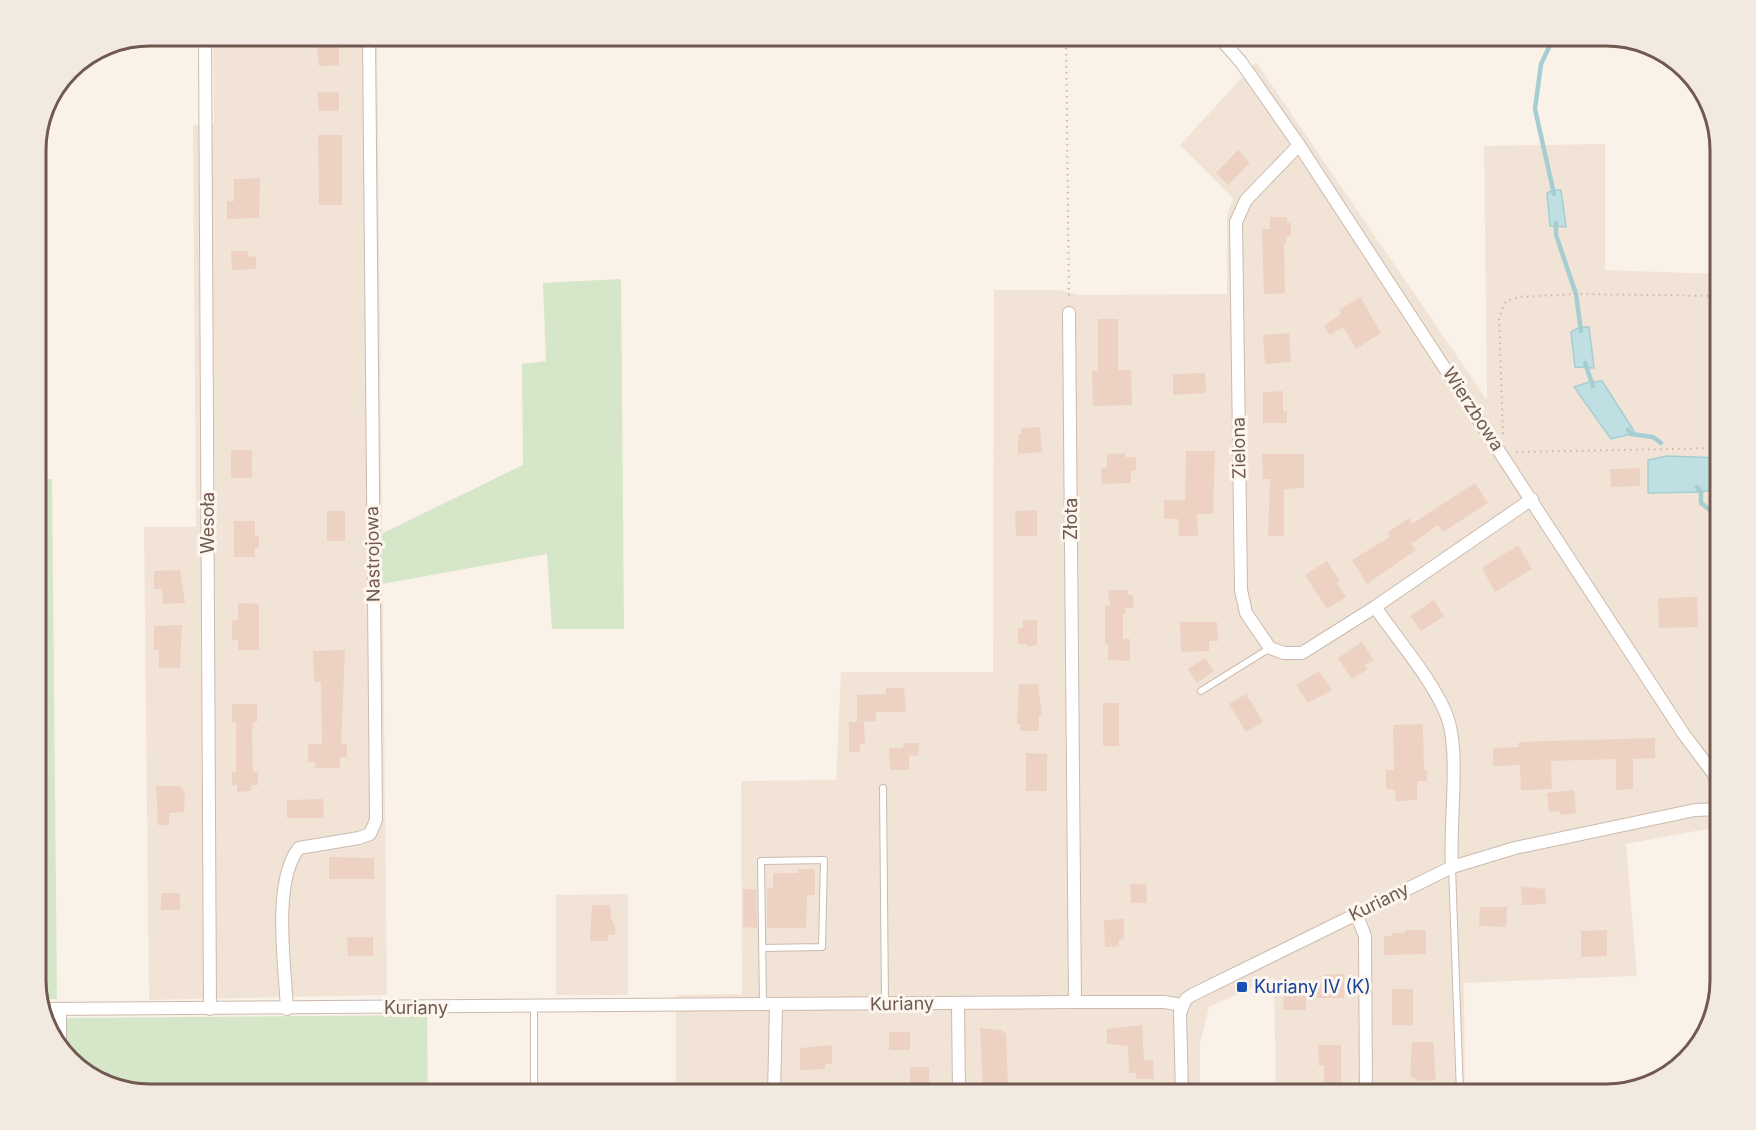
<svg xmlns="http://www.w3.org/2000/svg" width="1756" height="1130" viewBox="0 0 1756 1130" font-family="Inter,sans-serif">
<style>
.residential{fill:#f1e4d7}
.green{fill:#d6e6c8}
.water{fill:#bfdfe2;stroke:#a6ced2;stroke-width:1.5}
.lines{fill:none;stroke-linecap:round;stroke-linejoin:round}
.stream{stroke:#a6ced2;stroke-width:4.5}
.building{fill:#edd1c3}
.lane-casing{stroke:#cbbaaf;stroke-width:8}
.street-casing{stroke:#cbbaaf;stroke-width:14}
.path{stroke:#d1b4a6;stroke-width:2;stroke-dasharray:1.5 4.5;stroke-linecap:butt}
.lane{stroke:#fff;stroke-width:6}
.street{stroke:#fff;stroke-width:12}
.transit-dot{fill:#1a4fb4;stroke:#fdf6ee;stroke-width:2}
.labels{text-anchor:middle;stroke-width:6;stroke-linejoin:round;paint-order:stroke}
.street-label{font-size:18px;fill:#71594f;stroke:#fdf6ee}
.transit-label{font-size:18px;fill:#164399;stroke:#fdf6ee;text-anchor:start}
.rim{fill:none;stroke:#71594f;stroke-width:3}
</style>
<rect width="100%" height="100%" fill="#faf2e8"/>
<g class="residential">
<path d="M213,36H377L387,995L149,1000L144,527H196L193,125L214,124Z"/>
<path d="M1256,62L1487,400L1484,146L1605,144V270L1720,274V980L1717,992L1712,828L1626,844L1637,976L1464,983L1465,1094H1276L1274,977L1209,1007L1200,1044V1094H676V995L742,994L741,781L836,780L841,672H993L994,290H1059L1081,295L1227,294V216L1233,198L1180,145Z"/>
<path d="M628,894V995H556V895Z"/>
</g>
<g class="green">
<path d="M621,279L624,629H552L547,554L382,584L381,534L523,465L522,364L546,361L543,283Z"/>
<path d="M36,479H52L57,999H40L36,987Z"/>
<path d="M427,1015L428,1094H150L87,1075L66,1053V1018Z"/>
</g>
<g class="water">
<path d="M1554,190H1561L1566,227L1550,226L1547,193Z"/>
<path d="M1580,327H1589L1594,368L1575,367L1571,332Z"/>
<path d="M1602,381L1634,431L1631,434L1611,439L1574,387L1589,382Z"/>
<path d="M1667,456L1720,458V488L1701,492L1648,493V460Z"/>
</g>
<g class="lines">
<g class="stream">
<path d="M1550,36L1551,43L1541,64L1535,109L1554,194"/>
<path d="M1556,223V235L1576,294L1581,331"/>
<path d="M1585,363L1593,386"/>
<path d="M1628,430L1631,434L1653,437L1661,443"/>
<path d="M1697,487L1701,492V503L1720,518"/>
</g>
</g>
<g class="building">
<path d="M317,46H339V65L319,66Z"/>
<path d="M317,92H339V111H319Z"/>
<path d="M318,135H342V205H319Z"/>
<path d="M1238,150L1250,163L1228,185L1216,173Z"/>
<path d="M260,178L259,218L227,219V201H234V179Z"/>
<path d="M1270,217H1287V223H1291V236L1286,237V244H1284L1285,293L1264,294L1262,229H1270Z"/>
<path d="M231,251H248V257L256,256V269L232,270Z"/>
<path d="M1360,297L1381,333L1356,349L1343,327L1330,335L1324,326L1341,314L1339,310Z"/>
<path d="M1098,319H1118V370H1131L1132,405L1093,406L1092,371H1098Z"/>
<path d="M1289,333L1291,362L1265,364L1263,335Z"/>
<path d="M1205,373L1206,393L1173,395V374Z"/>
<path d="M1283,391V411H1287V423H1263V392Z"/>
<path d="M1040,427L1042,452L1018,454V434L1021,435V428Z"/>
<rect x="231" y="450" width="21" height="28"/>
<path d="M1186,451H1215L1213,514H1197L1198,536H1179L1178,519H1164V500H1185Z"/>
<path d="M1125,453V457H1136V471H1131V483L1102,484L1101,468H1107V454Z"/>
<path d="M1262,454H1304V488L1284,489V536H1268L1270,479H1263Z"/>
<path d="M1640,468V486L1611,487L1610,469Z"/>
<path d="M1475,483L1488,503L1443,532L1438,525L1411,544L1416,550L1367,584L1352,560L1390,537L1387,533L1409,518L1412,524Z"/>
<path d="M1037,510V536H1016L1015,511Z"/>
<rect x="327" y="511" width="18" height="30"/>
<path d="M234,521H255V536H259V548H255V557H234Z"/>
<path d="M1518,545L1532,569L1495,592L1482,568Z"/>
<path d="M1327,561L1340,581L1337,583L1346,597L1327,609L1305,575Z"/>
<path d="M180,570L185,603L163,604L162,589H154V571Z"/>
<path d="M1108,590H1128L1127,595H1133L1134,608H1125L1126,614H1123V639H1130V661L1108,660V645L1105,644V605L1110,606Z"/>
<path d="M1697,597L1698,627L1659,628L1658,598Z"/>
<path d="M1434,600L1444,616L1421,631L1410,616Z"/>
<path d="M238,603L259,604V650H238V640H232V620H238Z"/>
<path d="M1023,620H1037V644L1028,647L1026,644H1018V628H1023Z"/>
<path d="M1180,622H1217L1218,641H1209V651L1181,652Z"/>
<path d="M182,625L180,668H159V650H154V626Z"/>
<path d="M1362,642L1374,660L1365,665L1368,669L1352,679L1338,658Z"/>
<path d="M345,650L341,744H347V757H340V768H315V762H308V744H322L321,682H314L313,651Z"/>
<path d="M1205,658L1214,671L1197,683L1188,669Z"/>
<path d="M1319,671L1332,690L1308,703L1296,685Z"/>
<path d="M1019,684H1038L1042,716H1039V731H1020V724H1017Z"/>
<path d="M886,688H904L906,712H876V721L857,722V695L886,694Z"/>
<path d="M1246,694L1263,722L1246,732L1229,704Z"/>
<rect x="1103" y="703" width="16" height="43"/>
<path d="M232,704H257V722H253L252,734L253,772H258V785H251V791L237,792V785H232V772H236V722H232Z"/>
<path d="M849,722H864L865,744H860V752H849Z"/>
<path d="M1423,724L1424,770H1427V781H1417V800L1396,801L1395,790L1386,789V770H1394L1393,725Z"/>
<path d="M1655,738V758L1633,759V789L1616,790V759L1551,761L1552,789L1521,790L1520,765L1493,766V748L1519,747V742Z"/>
<path d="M905,743H919L918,756L909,755V770H890L889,748H902Z"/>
<path d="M1026,753L1047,754V791H1026Z"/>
<path d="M156,786H179L185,791L184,812L169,813V825H158Z"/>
<path d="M1574,790L1576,813L1560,815L1559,811L1549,812L1547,793Z"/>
<path d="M323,799L324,818H287V800Z"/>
<path d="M329,857L374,858V879H329Z"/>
<path d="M798,869H815V895H807L806,928H767V888H773V873H798Z"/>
<path d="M1130,884H1146L1147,903H1131Z"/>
<path d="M1521,886L1545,889L1546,904L1522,905Z"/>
<path d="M743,889H756L757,928L743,927Z"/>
<rect x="161" y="893" width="19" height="17"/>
<path d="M592,905H610L611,918L616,929L614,935H608V941H590Z"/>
<path d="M1480,907H1507L1506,927L1479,926Z"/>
<path d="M1124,919V939L1119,940V946L1105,947L1104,920Z"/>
<path d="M1405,930H1426V954L1384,955V936H1392V933H1405Z"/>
<path d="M1607,930V956L1581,957V931Z"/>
<path d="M347,937H373V956H348Z"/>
<path d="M1344,974V998H1306V1010H1283L1284,981L1324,982V975Z"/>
<rect x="1392" y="989" width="21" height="36"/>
<path d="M1142,1025L1144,1060H1153L1154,1079H1136V1073H1129L1128,1046L1107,1044V1029Z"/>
<path d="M980,1028L1001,1030L1006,1034L1008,1085H983Z"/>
<rect x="889" y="1032" width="21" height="18"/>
<path d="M1412,1042H1433L1436,1080L1419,1081L1410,1076Z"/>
<path d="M832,1045V1064H825V1069L800,1070V1048Z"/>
<path d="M1318,1045H1341V1094H1324V1065L1319,1066Z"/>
<rect x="910" y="1067" width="19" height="19"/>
</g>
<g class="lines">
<g class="lane-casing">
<g id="lane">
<path d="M1201,691L1270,648"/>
<path d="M883,788L885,1003"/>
<path d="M1452,867L1460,1094"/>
<path d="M762,948L822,947L824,860L761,861L763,1005"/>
<path d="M534,1094V1007"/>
</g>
</g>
<g class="street-casing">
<g id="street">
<path d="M1218,36L1241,62L1299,145L1683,733L1713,773L1720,788"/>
<path d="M205,38L210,1009"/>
<path d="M1299,145L1246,200L1236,222L1241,590L1246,613L1270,648L1284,653H1302L1375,607L1532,499"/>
<path d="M1069,313L1075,1002"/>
<path d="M1375,607C1397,639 1436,684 1448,719C1460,756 1449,825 1452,867"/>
<path d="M1356,913L1365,936L1366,1094"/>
<path d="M958,1003L959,1094"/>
<path d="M43,1009L1075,1002H1164L1182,1005"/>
<path d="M60,1009V1046"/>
<path d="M287,1009C285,966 272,881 299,848L359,838L370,834L376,820L369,36"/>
<path d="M774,1094L776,1005"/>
<path d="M1182,1094L1180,1013L1186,999L1192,995L1452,867L1515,848L1695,810L1720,809"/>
</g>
</g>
<g class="path">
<path d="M1066,36L1069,300"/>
<path d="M1503,434L1499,317L1506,301L1518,297L1576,294L1720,296"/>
<path d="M1516,452L1720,448"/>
</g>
<use href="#lane" class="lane"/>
<use href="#street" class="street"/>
</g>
<rect class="transit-dot" x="1236" y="981" width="12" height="12" rx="3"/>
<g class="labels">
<g class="street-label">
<text transform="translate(1473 409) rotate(57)" y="6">Wierzbowa</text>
<text transform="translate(1239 448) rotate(-91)" y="6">Zielona</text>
<text transform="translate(1071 519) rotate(-90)" y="6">Złota</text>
<text transform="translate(208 523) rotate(-90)" y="6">Wesoła</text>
<text transform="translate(373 554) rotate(-91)" y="6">Nastrojowa</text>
<text transform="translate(1379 902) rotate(-26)" y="6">Kuriany</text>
<text transform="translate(902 1004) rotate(-1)" y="6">Kuriany</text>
<text x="416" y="1014">Kuriany</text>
</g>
<g class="transit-label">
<text x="1254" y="993">Kuriany IV (K)</text>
</g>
</g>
<path d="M0 0H1756V1130H0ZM150 46H1606A104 104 0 0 1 1710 150V980A104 104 0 0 1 1606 1084H150A104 104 0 0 1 46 980V150A104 104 0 0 1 150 46Z" fill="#f2e9e1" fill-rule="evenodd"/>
<path class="rim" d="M150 46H1606A104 104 0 0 1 1710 150V980A104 104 0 0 1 1606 1084H150A104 104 0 0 1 46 980V150A104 104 0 0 1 150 46Z"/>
</svg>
